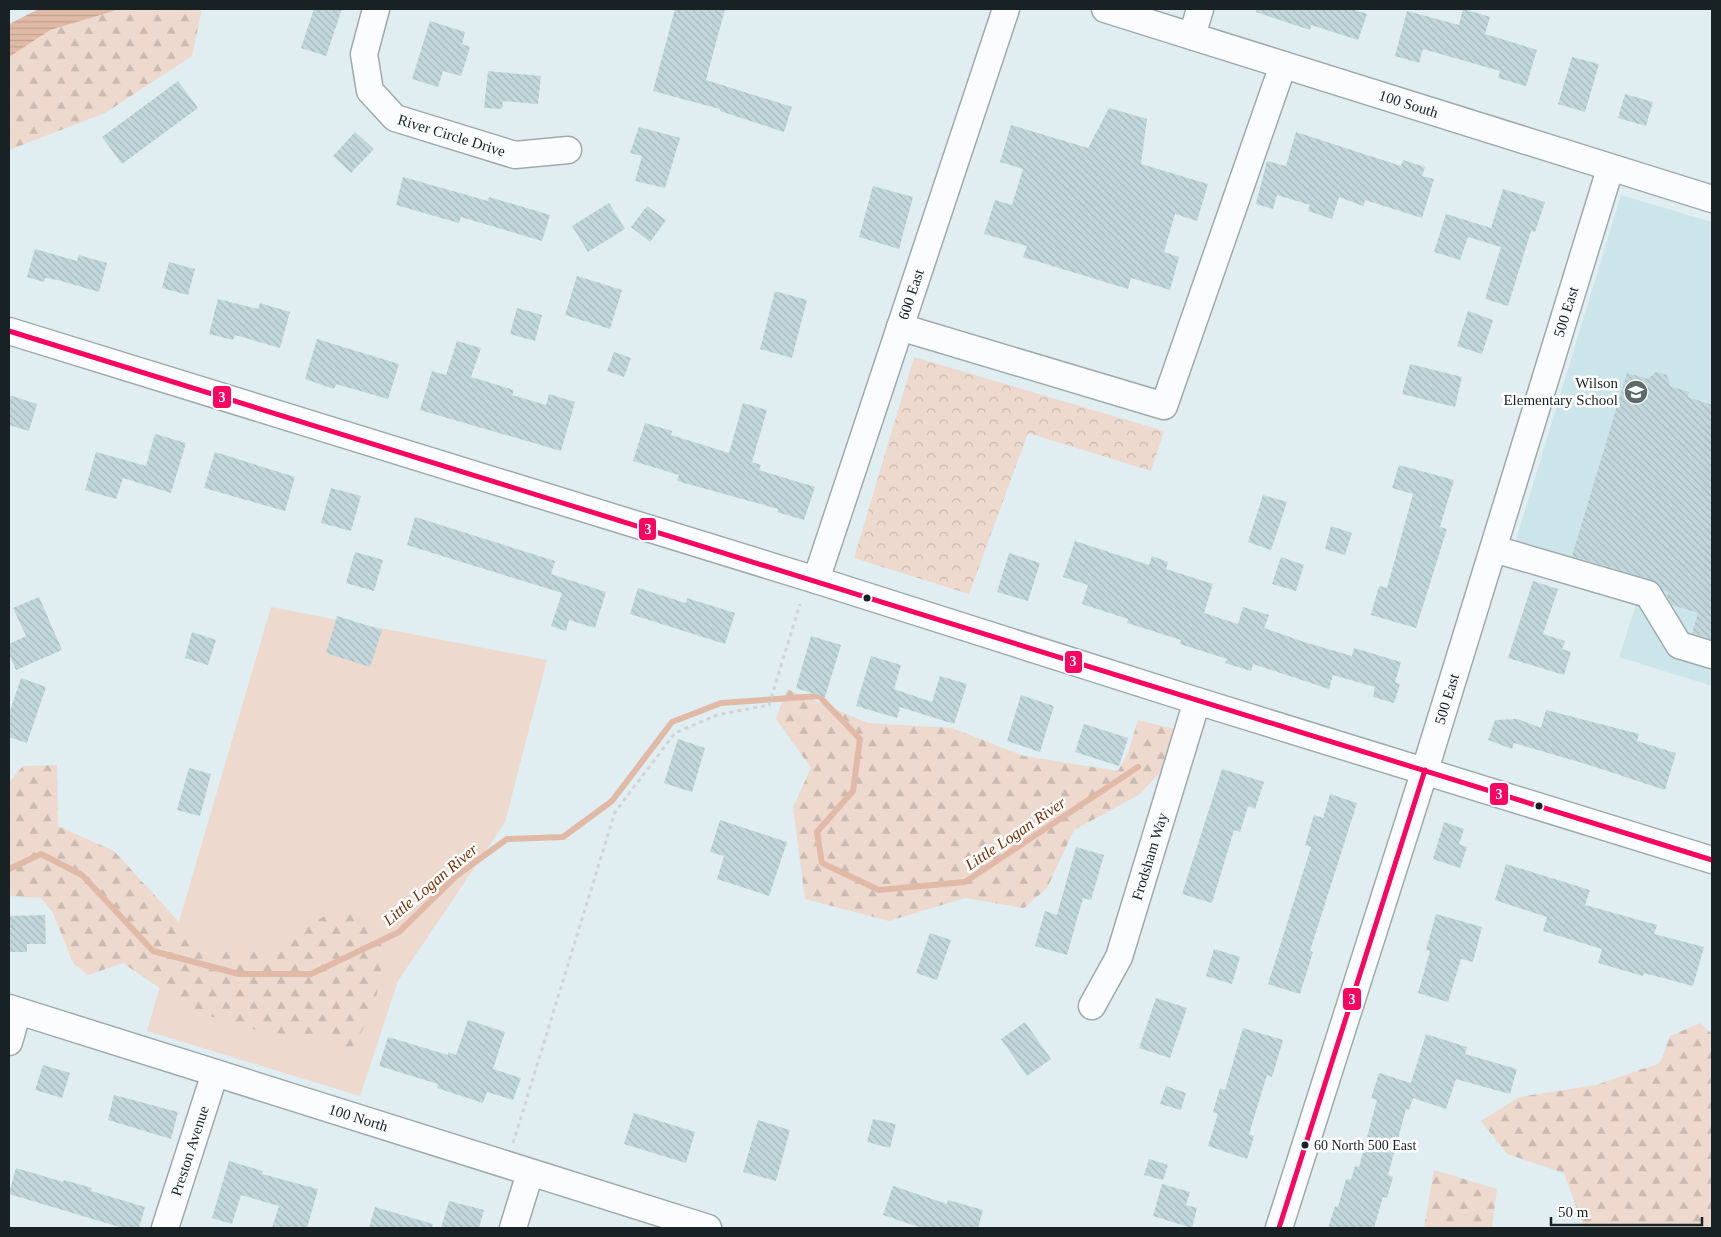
<svg xmlns="http://www.w3.org/2000/svg" width="1721" height="1237" viewBox="0 0 1721 1237" font-family="'Times New Roman',serif">
<style>
.built{fill:#cce5eb}
.grass{fill:#edd9ce}
.forest{fill:url(#forest-firs)}
.park{fill:url(#park-crowns)}
.water{fill:url(#water-rules)}
.lines{fill:none;stroke-linecap:round;stroke-linejoin:round}
.stream{stroke:#e1baa7;stroke-width:6}
.building{fill:url(#building-back-hatch)}
.minor-casing{stroke:#9faaac;stroke-width:29}
.path{stroke:#d0d4d5;stroke-width:3;stroke-dasharray:4 4;stroke-linecap:butt}
.minor{stroke:#fafcfd;stroke-width:26}
.bus-1-casing{stroke:#fff;stroke-width:9}
.bus-1{stroke:#fa0561;stroke-width:5}
.bus-dot{fill:#182224;stroke:#fff;stroke-width:2}
.labels{text-anchor:middle;stroke-width:5;stroke-linejoin:round;paint-order:stroke}
.bus-label{font-size:14px;fill:#182224;stroke:#fff;text-anchor:start}
.street-label{font-size:15px;fill:#182224;stroke:#fff}
.poi-label{font-size:15px;fill:#182224;stroke:#fff;text-anchor:end}
.water-label{font-size:16px;font-style:italic;fill:#762d00;stroke:#fff}
.line-badge{stroke:#fff;stroke-width:2}
.badge-label{font-size:14px;text-anchor:middle;font-weight:bold;fill:#fff}
</style>
<defs>
<pattern id="forest-firs" width="22" height="20" patternUnits="userSpaceOnUse" patternTransform="scale(1.25)"><rect width="22" height="20" fill="#edd9ce"/><path d="M5 1l3.5 6h-7zM16 11l3.5 6h-7z" fill="#cabab1"/></pattern>
<pattern id="park-crowns" width="20" height="18" patternUnits="userSpaceOnUse" patternTransform="scale(1.25)"><rect width="20" height="18" fill="#edd9ce"/><path d="M2 6a3 3 0 1 1 6 0M12 15a3 3 0 1 1 6 0" fill="none" stroke="#cabab1"/></pattern>
<pattern id="water-rules" width="6" height="5" patternUnits="userSpaceOnUse" patternTransform="scale(1.25)"><rect width="6" height="5" fill="#e1baa7"/><path d="M0 2.5h6" fill="none" stroke="#c0a090"/></pattern>
<pattern id="building-back-hatch" width="6" height="6" patternUnits="userSpaceOnUse" patternTransform="scale(1.25)"><rect width="6" height="6" fill="#c2d7dc"/><path d="M-1 5l2 2M0 0l6 6M5-1l2 2" fill="none" stroke="#a6b8bd"/></pattern>
</defs>
<rect width="100%" height="100%" fill="#e0eef1"/>
<path class="built" d="M1621,195L1712,222V686L1619,657L1637,601L1509,563Z"/>
<path class="grass" d="M271,607L547,660L505,822L398,981L360,1096L147,1031Z"/>
<g class="forest">
<path d="M67,9H202L192,56L105,113L9,150V48Z"/>
<path d="M787,689L868,723L952,728L1024,756L1118,771L1128,753L1138,720L1179,730L1168,764L1139,795L1074,830L1047,888L1024,908L965,898L889,921L805,899L793,807L811,768L776,719Z"/>
<path d="M57,765L58,826L114,851L203,948L266,950L337,909L388,928L374,1010L349,1053L317,1035L266,1033L193,1011L123,963L88,975L73,963L53,913L41,898L9,896V782L23,766Z"/>
<path d="M1700,1023L1712,1034V1228H1584L1564,1173L1507,1154L1481,1121L1519,1097L1596,1085L1660,1063L1670,1036Z"/>
<path d="M1434,1170L1497,1189L1492,1228H1424Z"/>
</g>
<path class="park" d="M914,357L1164,431L1151,471L1028,433L969,594L854,558Z"/>
<path class="water" d="M39,9H120L50,30L9,57V24Z"/>
<g class="lines">
<path class="stream" d="M9,869L41,854L82,875L153,951L239,974H311L399,932L456,876L507,839L563,837L612,801L672,722L721,703L819,696L860,739L853,791L817,832L822,863L879,890L965,882L1138,767"/>
</g>
<g class="building">
<path d="M314,9H342L326,56L301,48Z"/>
<path d="M675,9H725L706,80L792,107L784,132L720,111V109L653,91Z"/>
<path d="M1257,9H1351L1367,14L1358,40L1311,25L1310,30L1256,12Z"/>
<path d="M1463,9L1490,17L1485,34L1537,50L1526,86L1498,78L1500,71L1423,49L1419,63L1395,56L1407,11L1459,25Z"/>
<path d="M430,21L465,32L462,44L470,47L461,76L443,71L438,87L412,79Z"/>
<path d="M1572,57L1599,64L1585,112L1558,104Z"/>
<path d="M488,71L541,76L538,104L503,101L502,109L484,108Z"/>
<path d="M178,81L198,108L122,164L102,137Z"/>
<path d="M1625,94L1653,102L1646,126L1618,118Z"/>
<path d="M1109,108L1147,119L1141,164L1208,184L1197,221L1175,214L1164,252L1179,257L1170,290L1131,278L1128,289L1023,257L1027,246L984,234L995,200L1012,205L1023,169L1000,162L1011,125L1088,148Z"/>
<path d="M639,127L680,138L665,188L635,181L642,156L630,153Z"/>
<path d="M355,132L374,149L351,173L333,156Z"/>
<path d="M1296,132L1401,166L1403,160L1425,167L1422,176L1434,179L1422,218L1365,200L1363,206L1339,197L1332,219L1308,211L1310,205L1277,195L1273,209L1256,204L1267,161L1286,166Z"/>
<path d="M403,177L488,201L489,197L550,215L542,241L461,217L459,223L396,205Z"/>
<path d="M873,186L913,197L899,249L859,237Z"/>
<path d="M1503,189L1545,202L1535,232L1531,231L1508,306L1485,299L1501,247L1468,237L1460,260L1434,252L1446,214L1491,228Z"/>
<path d="M609,203L625,229L588,252L572,226Z"/>
<path d="M647,206L666,220L650,242L631,227Z"/>
<path d="M35,249L77,261L79,255L107,263L99,292L58,280L45,278L44,282L27,277Z"/>
<path d="M169,262L195,269L188,295L162,288Z"/>
<path d="M577,276L622,290L610,329L565,315Z"/>
<path d="M775,291L807,300L792,358L760,349Z"/>
<path d="M218,299L258,309L260,303L290,312L280,348L235,335L233,340L209,334Z"/>
<path d="M517,308L542,315L535,341L510,334Z"/>
<path d="M1468,311L1493,320L1482,354L1457,346Z"/>
<path d="M317,339L399,364L388,399L336,384L334,389L305,379Z"/>
<path d="M457,341L481,348L471,377L514,390L512,395L546,405L549,394L575,402L561,451L420,410L432,371L446,375Z"/>
<path d="M614,352L631,358L624,377L607,371Z"/>
<path d="M1410,364L1462,377L1455,407L1402,394Z"/>
<path d="M1656,372L1667,375L1670,386L1689,392L1688,397L1712,405V639L1692,633L1698,613L1672,605L1667,597L1668,592L1663,590L1653,580L1572,556L1627,373L1648,379Z"/>
<path d="M9,395L37,404L29,431L9,425Z"/>
<path d="M743,403L767,410L752,462L761,465L759,470L815,487L804,520L777,512L778,509L677,481L679,475L633,461L645,423L672,431L671,435L729,453Z"/>
<path d="M155,434L186,443L171,493L123,478L116,499L85,490L96,452L146,466Z"/>
<path d="M215,452L295,477L285,511L204,488Z"/>
<path d="M1399,465L1454,480L1440,527L1447,529L1416,628L1371,615L1379,586L1387,588L1413,494L1392,488Z"/>
<path d="M331,488L361,496L351,531L321,523Z"/>
<path d="M1263,495L1287,502L1271,550L1248,542Z"/>
<path d="M415,517L555,561L551,574L606,592L595,628L569,620L566,631L551,626L562,593L407,545Z"/>
<path d="M1331,526L1352,533L1345,555L1325,549Z"/>
<path d="M1075,541L1149,565L1152,556L1168,562L1166,569L1213,584L1204,613L1238,624L1243,607L1269,615L1264,628L1304,642L1352,656L1354,648L1401,662L1395,682L1400,684L1394,703L1373,697L1375,687L1333,675L1329,689L1253,664L1251,671L1225,663L1227,659L1180,644L1181,640L1127,623L1128,619L1082,604L1088,585L1063,577Z"/>
<path d="M355,552L383,560L374,591L346,583Z"/>
<path d="M1009,553L1040,563L1028,601L997,592Z"/>
<path d="M1281,557L1304,565L1296,591L1272,584Z"/>
<path d="M1533,581L1558,589L1543,634L1565,641L1562,649L1571,652L1564,675L1508,658Z"/>
<path d="M638,588L686,603L687,598L735,613L725,644L630,614Z"/>
<path d="M39,597L62,650L16,670L9,654V644L26,636L13,608Z"/>
<path d="M337,616L382,630L370,667L326,653Z"/>
<path d="M192,632L216,640L208,665L185,658Z"/>
<path d="M811,636L841,645L825,697L796,688Z"/>
<path d="M871,656L901,665L894,689L932,702L940,676L967,684L954,724L900,707L897,718L856,706Z"/>
<path d="M21,678L46,687L27,743L9,737V714Z"/>
<path d="M1021,695L1054,706L1040,752L1007,741Z"/>
<path d="M1546,710L1639,734L1637,741L1676,753L1665,790L1589,765L1514,743L1512,749L1488,740L1495,720L1518,719L1541,728Z"/>
<path d="M1084,724L1128,738L1119,766L1075,752Z"/>
<path d="M678,739L705,748L692,792L664,783Z"/>
<path d="M189,768L211,774L200,816L177,810Z"/>
<path d="M1222,769L1264,782L1255,809L1248,806L1240,832L1234,830L1212,903L1182,894Z"/>
<path d="M1330,794L1357,803L1310,951L1313,952L1300,994L1268,984L1311,847L1305,845L1314,815L1323,818Z"/>
<path d="M720,820L787,842L769,896L717,879L724,856L710,852Z"/>
<path d="M1444,822L1464,829L1459,844L1467,847L1460,868L1433,859Z"/>
<path d="M1076,847L1104,855L1091,900L1083,898L1067,955L1035,946L1045,911L1057,915Z"/>
<path d="M1506,864L1590,890L1585,905L1657,925L1654,934L1704,947L1693,986L1644,973L1643,976L1598,963L1602,949L1543,931L1547,917L1495,900Z"/>
<path d="M1436,914L1482,927L1473,962L1461,959L1448,1002L1418,993L1430,951L1426,950Z"/>
<path d="M45,915L46,944H27V952H9V916Z"/>
<path d="M930,933L951,940L937,980L916,973Z"/>
<path d="M1214,949L1240,957L1232,984L1206,976Z"/>
<path d="M1156,998L1187,1008L1170,1058L1139,1048Z"/>
<path d="M468,1020L505,1032L493,1069L521,1078L513,1100L487,1092L483,1103L437,1088L438,1084L379,1066L388,1037L448,1055V1052L456,1055Z"/>
<path d="M1025,1022L1051,1059L1027,1076L1001,1039Z"/>
<path d="M1243,1028L1283,1040L1272,1077L1267,1075L1249,1134L1254,1136L1247,1159L1208,1146L1218,1114L1213,1112L1220,1088L1225,1090Z"/>
<path d="M1426,1034L1467,1047L1465,1054L1517,1069L1510,1094L1456,1079L1446,1109L1413,1098L1409,1110L1406,1109L1388,1175L1393,1177L1387,1198L1383,1197L1374,1228H1328L1335,1206L1338,1207L1346,1179L1351,1180L1355,1166L1359,1167L1377,1100L1371,1098L1379,1073L1411,1083Z"/>
<path d="M43,1065L70,1073L62,1098L35,1090Z"/>
<path d="M1166,1086L1186,1093L1181,1110L1160,1104Z"/>
<path d="M114,1095L178,1112L171,1139L108,1120Z"/>
<path d="M634,1113L695,1132L686,1163L624,1144Z"/>
<path d="M873,1119L896,1124L890,1148L867,1142Z"/>
<path d="M758,1120L790,1130L776,1181L743,1172Z"/>
<path d="M1149,1159L1168,1165L1163,1180L1144,1175Z"/>
<path d="M229,1161L263,1171L262,1174L318,1189L307,1228H272L279,1206L241,1195L232,1224L212,1218Z"/>
<path d="M16,1168L63,1182L64,1180L92,1188L91,1191L145,1207L139,1228H123L9,1194Z"/>
<path d="M1162,1184L1190,1192L1186,1205L1197,1208L1192,1228L1153,1216Z"/>
<path d="M893,1186L947,1204L948,1200L983,1210L978,1228H922L883,1215Z"/>
<path d="M449,1201L484,1210L479,1228H441Z"/>
<path d="M375,1207L433,1224L432,1228H369Z"/>
</g>
<g class="lines">
<g class="minor-casing">
<g id="minor">
<path id="s1" d="M376,9L364,54L370,91L395,118L515,155L568,150"/>
<path id="s2" d="M1105,9L1712,199"/>
<path d="M1192,36L1200,9"/>
<path d="M900,327L1164,406L1283,65"/>
<path d="M9,331L816,580L1197,701L1712,860"/>
<path d="M1494,549L1648,594L1679,645L1712,655"/>
<path id="s3" d="M816,580L1006,9"/>
<path id="s4" d="M1092,1006L1119,957L1197,701"/>
<path id="s5" d="M9,1008L708,1228"/>
<path d="M9,1042L18,1011"/>
<path id="s6" d="M165,1228L215,1073"/>
<path d="M513,1228L530,1173"/>
<path id="s7" d="M1279,1228L1425,770L1610,169"/>
</g>
</g>
<path class="path" d="M513,1143L615,812L675,733L717,715L769,705L800,604"/>
<use href="#minor" class="minor"/>
<g class="bus-1-casing">
<g id="bus-1">
<path d="M9,331L1712,860"/>
<path d="M1279,1228L1425,770"/>
</g>
</g>
<use href="#bus-1" class="bus-1"/>
</g>
<defs>
<g id="school-disc" transform="scale(1.25)"><circle r="9.5" fill="#5e696c" stroke="#fff"/><path d="M0-5L7-2L0 1L-7-2ZM-4 1L0 2.5L4 1V4Q0 6-4 4Z" fill="#fff"/></g>
</defs>
<g fill-rule="evenodd">
<use href="#school-disc" x="1636" y="392"/>
</g>
<g class="bus-dot">
<circle cx="867" cy="598" r="4.5"/>
<circle cx="1539" cy="806" r="4.5"/>
<circle cx="1305" cy="1145" r="4.5"/>
</g>
<g class="labels">
<g class="bus-label">
<text x="1314" y="1150">60 North 500 East</text>
</g>
<g class="street-label">
<text dy="5" stroke="none"><textPath href="#s2" startOffset="318">100 South</textPath></text>
<text dy="5" stroke="none"><textPath href="#s1" startOffset="180">River Circle Drive</textPath></text>
<text dy="5" stroke="none"><textPath href="#s3" startOffset="301">600 East</textPath></text>
<text dy="5" stroke="none"><textPath href="#s7" startOffset="960">500 East</textPath></text>
<text dy="5" stroke="none"><textPath href="#s7" startOffset="555">500 East</textPath></text>
<text dy="5" stroke="none"><textPath href="#s4" startOffset="161">Frodsham Way</textPath></text>
<text dy="5" stroke="none"><textPath href="#s5" startOffset="366">100 North</textPath></text>
<text dy="5" stroke="none"><textPath href="#s6" startOffset="81">Preston Avenue</textPath></text>
</g>
<g class="poi-label">
<text x="1618" y="388">Wilson<tspan x="1618" dy="17">Elementary School</tspan></text>
</g>
<g class="water-label">
<text transform="translate(1015 833) rotate(-34)" y="6">Little Logan River</text>
<text transform="translate(430 884) rotate(-40)" y="6">Little Logan River</text>
</g>
</g>
<g class="line-badge">
<rect x="212" y="385" width="20" height="24" rx="5" fill="#fa0561"/>
<rect x="638" y="517" width="19" height="24" rx="5" fill="#fa0561"/>
<rect x="1064" y="650" width="19" height="24" rx="5" fill="#fa0561"/>
<rect x="1489" y="782" width="20" height="24" rx="5" fill="#fa0561"/>
<rect x="1342" y="987" width="20" height="24" rx="5" fill="#fa0561"/>
</g>
<g class="badge-label">
<text x="222" y="402">3</text>
<text x="648" y="534">3</text>
<text x="1073" y="666">3</text>
<text x="1499" y="799">3</text>
<text x="1352" y="1004">3</text>
</g>
<rect width="1721" height="1237" fill="none" stroke="#182224" stroke-width="20"/>
<path d="M1551 1217v8h151v-8" fill="none" stroke="#182224" stroke-width="2.5"/>
<text x="1558" y="1217" font-size="15" fill="#182224" stroke="#ffffff" stroke-width="4" paint-order="stroke">50 m</text>
</svg>
